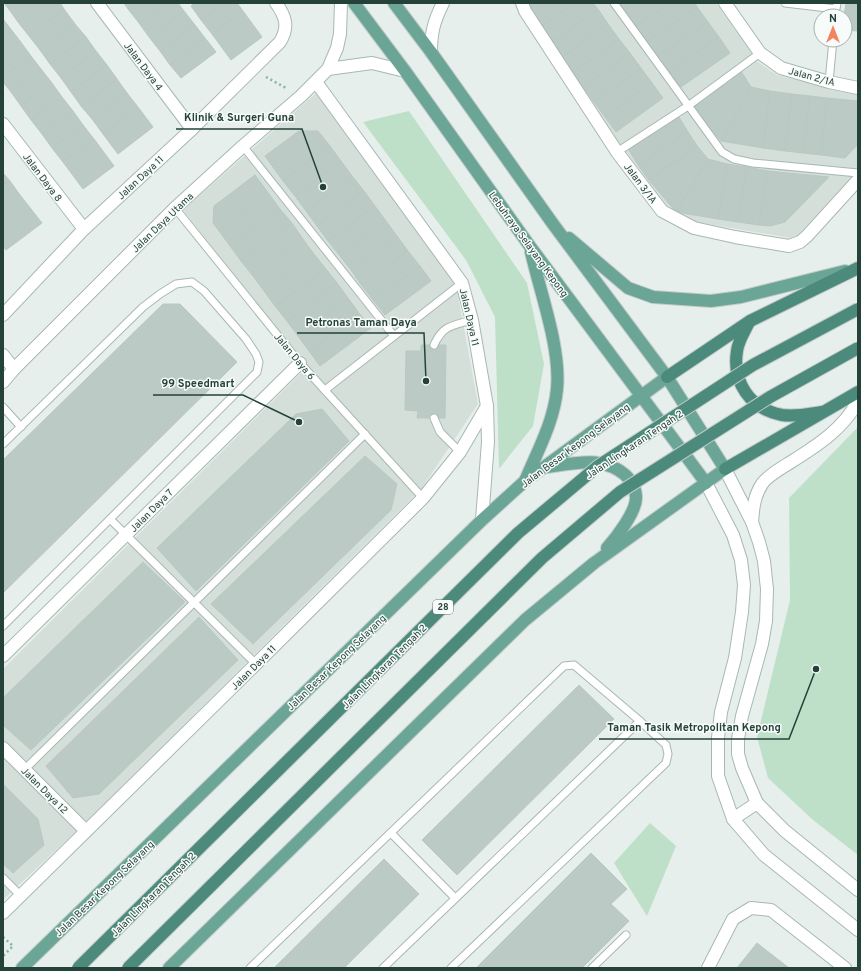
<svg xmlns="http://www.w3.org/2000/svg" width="861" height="971" viewBox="0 0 861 971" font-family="Overpass,sans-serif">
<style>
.built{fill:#d4dfda}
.green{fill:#bfe0c8}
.building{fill:#bbcac4;stroke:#b8c9c2}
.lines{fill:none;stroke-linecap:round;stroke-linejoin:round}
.service-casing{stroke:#a8b8b2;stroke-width:9}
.minor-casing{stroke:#a8b8b2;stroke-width:14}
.tertiary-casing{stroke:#a8b8b2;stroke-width:14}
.primary-casing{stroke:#c2cac8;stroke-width:14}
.trunk-casing{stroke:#c2cac8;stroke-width:14}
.path{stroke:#86b3a5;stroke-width:2.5;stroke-dasharray:2 3;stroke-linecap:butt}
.service{stroke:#fff;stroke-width:7}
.minor{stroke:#fff;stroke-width:12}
.tertiary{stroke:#fff;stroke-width:12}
.primary{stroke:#6aa596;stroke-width:12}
.trunk{stroke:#4c8a7c;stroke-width:12}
.trunk-bridge-casing{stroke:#c2cac8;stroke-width:14;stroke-linecap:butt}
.trunk-bridge{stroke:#4c8a7c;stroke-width:12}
.labels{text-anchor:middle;stroke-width:3;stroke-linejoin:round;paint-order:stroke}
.shield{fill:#f7fbf9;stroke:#637a73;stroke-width:1}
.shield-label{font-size:9px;font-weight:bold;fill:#24423a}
.street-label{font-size:10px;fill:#24423a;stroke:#f7fbf9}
.leader{fill:none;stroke:#24423a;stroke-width:1.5}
.callout-dot{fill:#24423a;stroke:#f7fbf9;stroke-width:1.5}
.callout-label{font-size:11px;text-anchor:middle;font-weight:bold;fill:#24423a;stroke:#f7fbf9;stroke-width:3;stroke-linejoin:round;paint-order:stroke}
</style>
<rect width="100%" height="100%" fill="#e6efeb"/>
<g class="built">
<path d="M528,3H716L758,62L777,75L858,94V170L798,235L791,238L696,222L665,204L617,140Z"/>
<path d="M316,93L456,284L478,404L422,488L86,822L3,900V669L307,367L183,210Z"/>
</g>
<g class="green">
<path d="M409,111L527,283L544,364L533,426L499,469L495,317L466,260L363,122Z"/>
<path d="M858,427V855L813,820L768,778L757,737L790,600L789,498Z"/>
<path d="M650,823L676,846L647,916L614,863Z"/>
</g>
<g class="building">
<path d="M4,3H15L8,8Z"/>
<path d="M15,3H44L18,22L8,8Z"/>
<path d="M44,3H60L64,9L29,36L18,22Z"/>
<path d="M124,3H136L128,9Z"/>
<path d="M136,3H165L139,23L128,9Z"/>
<path d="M165,3H178L184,11L149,37L139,23Z"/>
<path d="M195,3H224L201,20L191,6Z"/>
<path d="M224,3H237L243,11L212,34L201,20Z"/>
<path d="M531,3H574L540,28L529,13Z"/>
<path d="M574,3H593L598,9L551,43L540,28Z"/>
<path d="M617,3H637L624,12Z"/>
<path d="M637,3H670L635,27L624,12Z"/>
<path d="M670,3H695L697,7L645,43L635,27Z"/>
<path d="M846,3H858V31L845,30L844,16Z"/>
<path d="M697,7L708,22L656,58L645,43Z"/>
<path d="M64,9L75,24L40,50L29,36Z"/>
<path d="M598,9L608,24L562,57L551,43Z"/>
<path d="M184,11L195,25L160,51L149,37Z"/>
<path d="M243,11L262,37L231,60L212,34Z"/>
<path d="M3,19L10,28L3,33Z"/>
<path d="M708,22L719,37L667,73L656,58Z"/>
<path d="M75,24L86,37L50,64L40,50Z"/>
<path d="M608,24L619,39L573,72L562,57Z"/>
<path d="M195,25L205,38L170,65L160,51Z"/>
<path d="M10,28L20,41L3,54V33Z"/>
<path d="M86,37L96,51L61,78L50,64Z"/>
<path d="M719,37L730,53L678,89L667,73Z"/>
<path d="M205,38L216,52L181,78L170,65Z"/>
<path d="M619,39L630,53L583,87L573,72Z"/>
<path d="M20,41L31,56L3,76V54Z"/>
<path d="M96,51L107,65L71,92L61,78Z"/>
<path d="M630,53L641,68L594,102L583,87Z"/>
<path d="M31,56L41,69L11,92L3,82V76Z"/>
<path d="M107,65L117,79L81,106L71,92Z"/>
<path d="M641,68L652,83L605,117L594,102Z"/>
<path d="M41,69L52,83L21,106L11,92Z"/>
<path d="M741,71L751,87L721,141L692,106Z"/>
<path d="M117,79L127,93L92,119L81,106Z"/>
<path d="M52,83L62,97L31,120L21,106Z"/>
<path d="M652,83L663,98L616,132L605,117Z"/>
<path d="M751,87L770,91L763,148L721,141Z"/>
<path d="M770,91L792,94L785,151L763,148Z"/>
<path d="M127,93L138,107L103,134L92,119Z"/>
<path d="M792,94L810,96L803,153L785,151Z"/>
<path d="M810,96L827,98L821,155L803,153Z"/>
<path d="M62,97L73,111L42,134L31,120Z"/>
<path d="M827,98L858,101V144L845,158L821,155Z"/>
<path d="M138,107L153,127L118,154L103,134Z"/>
<path d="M73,111L83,125L52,148L42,134Z"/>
<path d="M677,114L688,132L638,165L627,147Z"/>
<path d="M83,125L94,139L63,162L52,148Z"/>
<path d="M299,131H318L330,146L283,181L265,156Z"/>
<path d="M688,132L698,147L648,179L638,165Z"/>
<path d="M94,139L114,166L83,189L63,162Z"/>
<path d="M330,146L341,161L295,196L283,181Z"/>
<path d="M698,147L708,159L676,212L648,179Z"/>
<path d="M708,159L727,164L718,219L676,212Z"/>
<path d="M341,161L352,176L306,211L295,196Z"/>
<path d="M727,164L747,167L738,222L718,219Z"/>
<path d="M747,167L768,171L759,225L738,222Z"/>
<path d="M768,171L829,177L785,222L770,226L759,225Z"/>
<path d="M3,173L10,181L3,186Z"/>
<path d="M255,175L269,194L219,231L213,223L214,206Z"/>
<path d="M352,176L364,191L317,226L306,211Z"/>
<path d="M10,181L20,195L3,208V186Z"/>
<path d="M364,191L375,206L328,241L317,226Z"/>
<path d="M269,194L280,209L230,246L219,231Z"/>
<path d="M20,195L31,209L3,230V208Z"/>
<path d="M375,206L386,221L340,256L328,241Z"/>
<path d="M31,209L42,223L6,250L3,246V230Z"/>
<path d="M280,209L292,223L241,261L230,246Z"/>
<path d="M386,221L397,236L351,270L340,256Z"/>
<path d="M292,223L303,239L253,276L241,261Z"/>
<path d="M397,236L408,251L362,286L351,270Z"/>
<path d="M303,239L314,254L264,291L253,276Z"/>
<path d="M408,251L420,266L373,300L362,286Z"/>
<path d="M314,254L326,269L275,306L264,291Z"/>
<path d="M420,266L431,281L385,315L373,300Z"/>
<path d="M326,269L337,283L287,321L275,306Z"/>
<path d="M337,283L348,298L298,336L287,321Z"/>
<path d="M348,298L359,313L309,351L298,336Z"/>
<path d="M163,304H180L237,362L3,593V460Z"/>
<path d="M359,313L371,328L320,366L309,351Z"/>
<path d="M421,345H446L445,418H417L418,411L405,410L406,351H421Z"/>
<path d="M322,409L349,441L196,591L157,548L296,414Z"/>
<path d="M365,456L397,484L391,510L253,644L211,604Z"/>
<path d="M143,562L185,602L31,750L3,725V707L5,696Z"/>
<path d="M199,617L238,660L99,794L73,798L46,766Z"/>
<path d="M579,685L614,719L457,875L422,840Z"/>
<path d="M3,784L38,819L44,845L13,873L3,864Z"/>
<path d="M591,853L627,889L611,904L629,921L582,968H476Z"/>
<path d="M384,859L419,894L344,968H274Z"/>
<path d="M757,943L789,968H737Z"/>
</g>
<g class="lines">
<g class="service-casing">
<g id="service">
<path d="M614,3L722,152L734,159L753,163L858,173"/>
<path d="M785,3L836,9L837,3"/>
<path d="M829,82L833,40"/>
<path d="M243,146L394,336"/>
<path d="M617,152L688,106L760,53"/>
<path d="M175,208L300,363L423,498"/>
<path d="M434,345C443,325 452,326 472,320"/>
<path d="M325,390L462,283"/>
<path d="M3,407L21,427"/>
<path d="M434,418L440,432L460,452"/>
<path d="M3,444L143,307L160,294L176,284L192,282L204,291L246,339L256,354L259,362L257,372L3,626"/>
<path d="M110,519L256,664"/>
<path d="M24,770L365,434"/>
<path d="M391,833L455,898"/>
<path d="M3,878L21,896"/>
<path d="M250,968L564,666L574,665L640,721L383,968"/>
<path d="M451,968L666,763L668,754L666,745L640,721"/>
<path d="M592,968L626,935"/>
</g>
</g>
<g class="minor-casing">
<g id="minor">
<path d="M97,3L192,129"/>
<path d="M522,3L525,11L617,152L662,211L694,228L735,237L789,246L800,242L807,236L858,180"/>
<path d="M725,3L760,53L781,68L829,82L858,88"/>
<path d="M431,52C431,32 434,21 443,3"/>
<path d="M328,69L372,63L405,71"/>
<path d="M316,82L462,283L472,320L487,406L488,442L482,520"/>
<path d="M3,124L84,229"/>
<path d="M3,315L84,229L192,129L280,42C289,27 286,17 276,3"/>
<path d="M3,355L14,369"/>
<path d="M3,382L14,369L175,208L243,146L301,96L328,69L337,48L340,34L341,3"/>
<path d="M3,656L300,363"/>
<path d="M3,748L86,831"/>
<path d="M733,819L757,803"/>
<path d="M3,913L256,664L423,498L460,452L487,406"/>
<path d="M708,968L733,919L751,908L771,910L845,968"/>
</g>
</g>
<g class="tertiary-casing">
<g id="tertiary">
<path d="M725,469L752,522L759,542L764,561L767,589L766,621L762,644L742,716L738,739V754L742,768L757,803L785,831L858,890"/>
<path d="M706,483L733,535L741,560L744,585L742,612L735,658L721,712L718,738V776L733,819L764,855L858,930"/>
<path d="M752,522C753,509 754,496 762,484C767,476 783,467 791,462C818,445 843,429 858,401"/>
</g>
</g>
<g class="primary-casing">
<g id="primary">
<path d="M354,3L405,71L529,245L706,483"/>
<path d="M569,238L628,288L653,297L711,301L741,297L845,271"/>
<path d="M547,467C561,465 586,460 599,463C617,466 636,478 636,498C636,512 616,538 607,548"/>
<path d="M525,481C537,452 554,422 557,389C561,348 540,292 531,252"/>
<path d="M22,968L482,520L525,481L667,377"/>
<path d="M169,968L525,620L594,563L725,469L667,377L553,224L431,52L394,3"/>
</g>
</g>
<g class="trunk-casing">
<g id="trunk">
<path d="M749,322C745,331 738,341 737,351C732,382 750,409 782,415C795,417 809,414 822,412"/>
<path d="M667,377L750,321L858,268"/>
<path d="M725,469L858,392"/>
</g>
</g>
<g class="path">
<path d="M266,77L286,88"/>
<path d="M3,937L13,946L3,956"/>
</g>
<use href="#service" class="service"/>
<use href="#minor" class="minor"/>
<use href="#tertiary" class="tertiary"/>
<use href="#primary" class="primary"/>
<use href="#trunk" class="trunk"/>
<g class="trunk-bridge-casing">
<g id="trunk-bridge">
<path d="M78,968L518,533L598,466L753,365L858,309"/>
<path d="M128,968L542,558L620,492L770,397L858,348"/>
</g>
</g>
<use href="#trunk-bridge" class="trunk-bridge"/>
</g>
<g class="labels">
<rect class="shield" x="433" y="600" width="20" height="14" rx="3"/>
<g class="shield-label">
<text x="443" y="610">28</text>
</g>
<g class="street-label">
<text transform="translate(144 66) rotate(53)" y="4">Jalan Daya 4</text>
<text transform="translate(812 76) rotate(15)" y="4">Jalan 2/1A</text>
<text transform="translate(43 177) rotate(53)" y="4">Jalan Daya 8</text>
<text transform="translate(140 177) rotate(-43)" y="4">Jalan Daya 11</text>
<text transform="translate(641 183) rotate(53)" y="4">Jalan 3/1A</text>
<text transform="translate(162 222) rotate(-44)" y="4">Jalan Daya Utama</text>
<text transform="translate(529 244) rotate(54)" y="4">Lebuhraya Selayang Kepong</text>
<text transform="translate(470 317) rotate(77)" y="4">Jalan Daya 11</text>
<text transform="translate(295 356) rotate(50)" y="4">Jalan Daya 6</text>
<text transform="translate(634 444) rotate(-34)" y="4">Jalan Lingkaran Tengah 2</text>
<text transform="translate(575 445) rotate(-37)" y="4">Jalan Besar Kepong Selayang</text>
<text transform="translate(151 510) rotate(-45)" y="4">Jalan Daya 7</text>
<text transform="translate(336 662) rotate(-44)" y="4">Jalan Besar Kepong Selayang</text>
<text transform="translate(384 666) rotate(-45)" y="4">Jalan Lingkaran Tengah 2</text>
<text transform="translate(253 667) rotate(-45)" y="4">Jalan Daya 11</text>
<text transform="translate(45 790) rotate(45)" y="4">Jalan Daya 12</text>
<text transform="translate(104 888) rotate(-44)" y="4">Jalan Besar Kepong Selayang</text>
<text transform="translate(153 894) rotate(-45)" y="4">Jalan Lingkaran Tengah 2</text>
</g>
</g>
<path class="leader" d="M323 187L302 129H176M426 381L424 333H297M299 422L243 395H153M816 669L789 739H599"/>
<g class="callout-dot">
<circle cx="323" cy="187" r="4"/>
<circle cx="426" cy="381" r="4"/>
<circle cx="299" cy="422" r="4"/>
<circle cx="816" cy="669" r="4"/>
</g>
<g class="callout-label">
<text x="239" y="121">Klinik &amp; Surgeri Guna</text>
<text x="361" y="326">Petronas Taman Daya</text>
<text x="198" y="387">99 Speedmart</text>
<text x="694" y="731">Taman Tasik Metropolitan Kepong</text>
</g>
<rect width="861" height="971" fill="none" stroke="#24423a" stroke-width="8"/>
<g transform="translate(833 28)"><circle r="19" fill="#f7fbf9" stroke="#a3b1ad"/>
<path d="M0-3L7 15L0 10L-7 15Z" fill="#f4845f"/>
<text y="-6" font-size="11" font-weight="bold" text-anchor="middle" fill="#24423a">N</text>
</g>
</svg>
